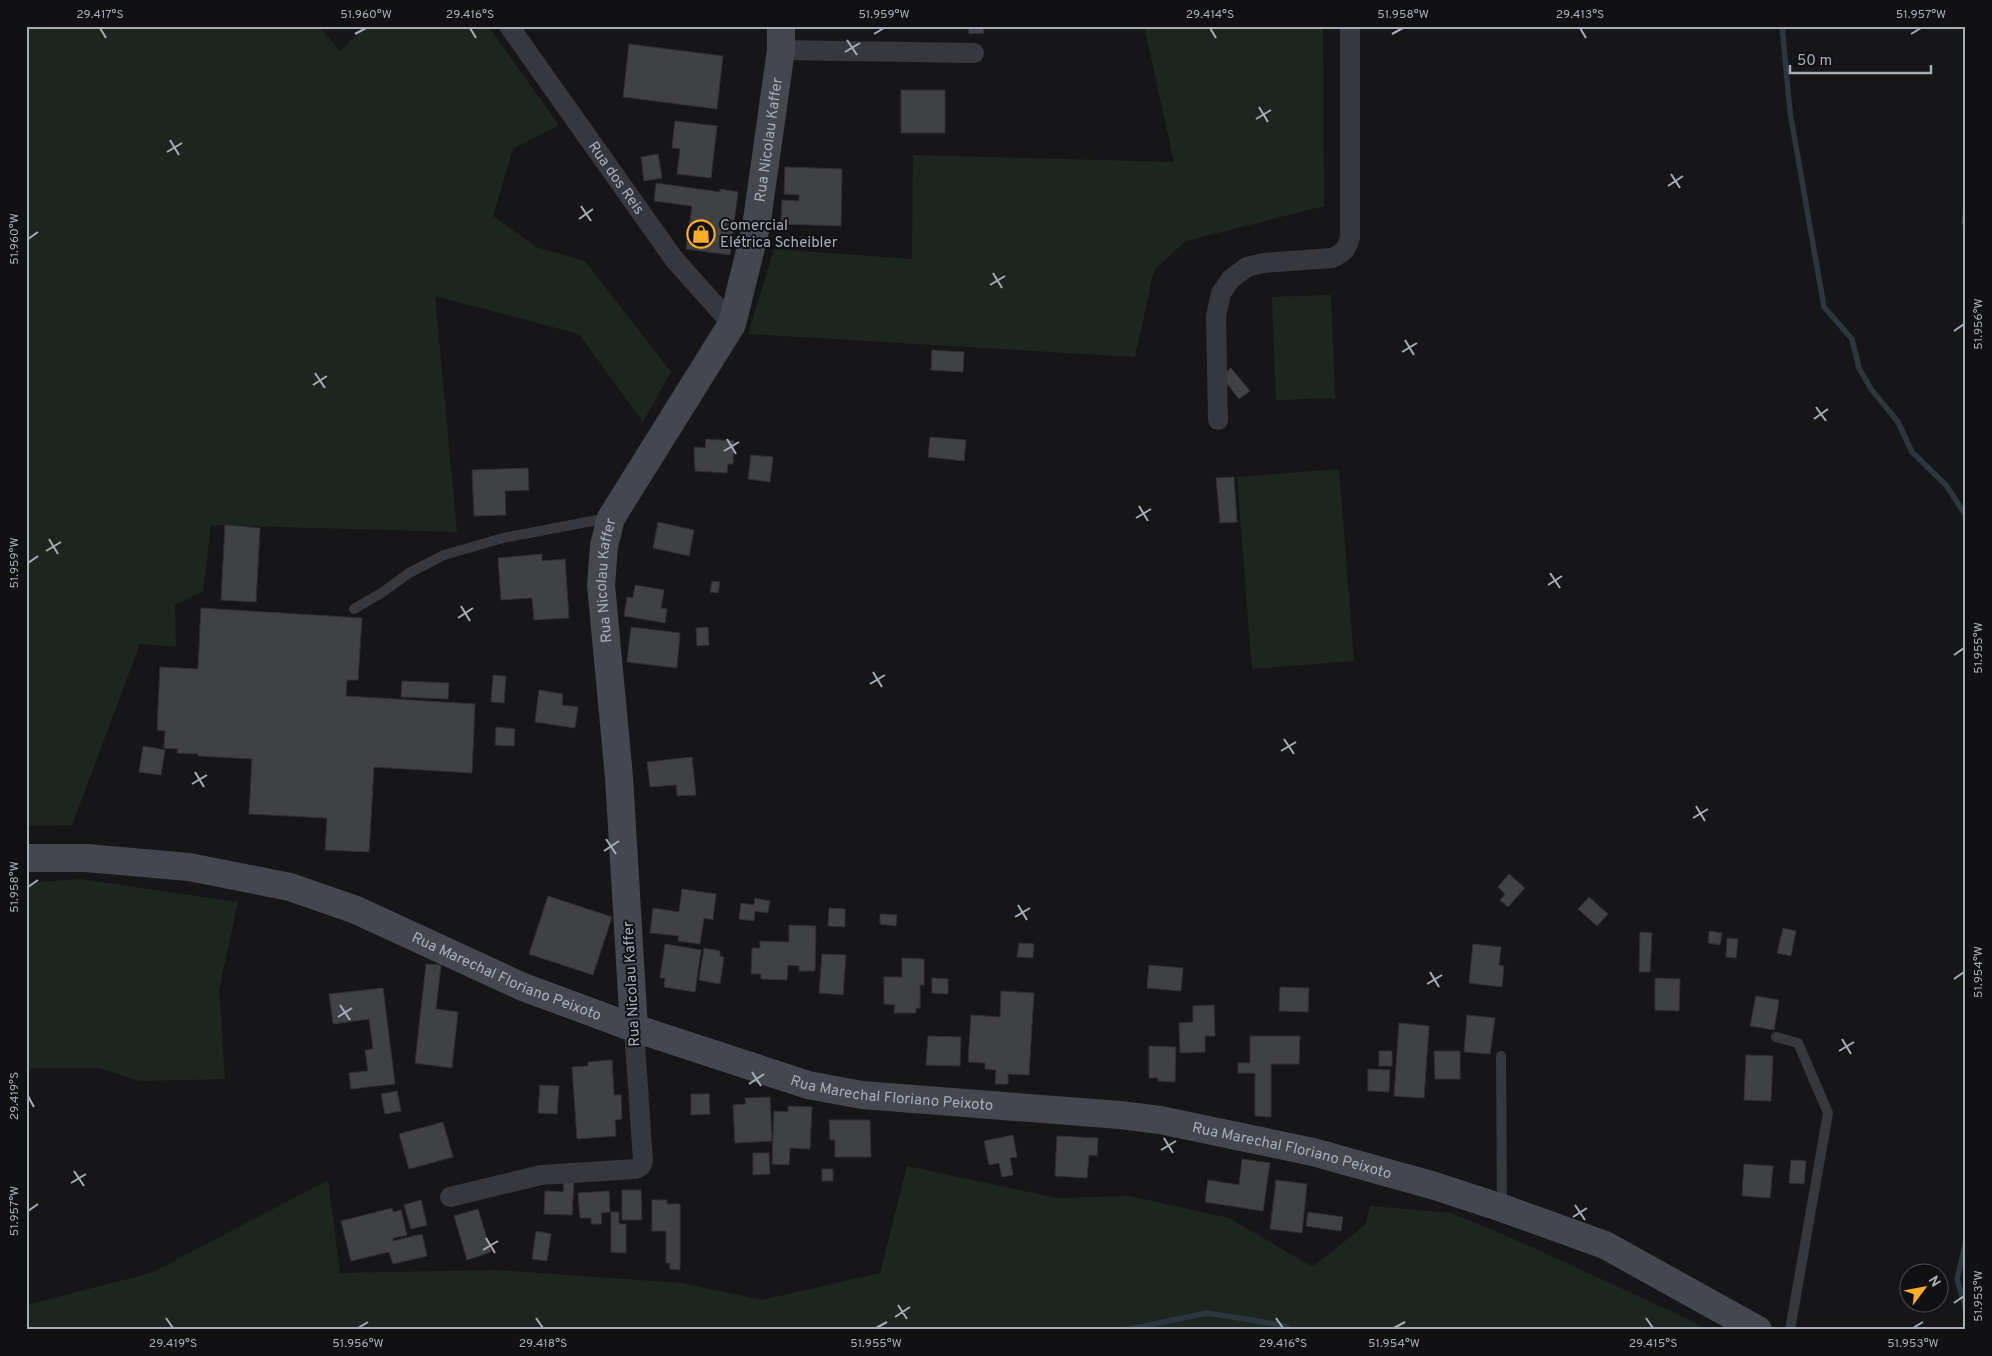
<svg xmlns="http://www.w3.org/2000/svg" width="1992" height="1356" viewBox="0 0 1992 1356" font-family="Overpass,sans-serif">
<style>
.green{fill:#1d261e}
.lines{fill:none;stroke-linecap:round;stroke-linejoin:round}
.stream{stroke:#2b363d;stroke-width:5.5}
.building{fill:#404145;stroke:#303034}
.service{stroke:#36383d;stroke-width:10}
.minor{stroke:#36383d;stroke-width:20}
.secondary{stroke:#44474e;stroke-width:28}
.ticks{fill:none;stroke:#a6adb9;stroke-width:2}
.labels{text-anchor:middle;stroke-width:4;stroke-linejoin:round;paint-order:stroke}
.street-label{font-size:15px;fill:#a6adb9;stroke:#111113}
.poi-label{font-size:15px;fill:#a6adb9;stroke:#111113;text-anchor:start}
.neatline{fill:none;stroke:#a6adb9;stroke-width:2}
.ticks-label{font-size:12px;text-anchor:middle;fill:#a6adb9}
</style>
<rect width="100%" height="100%" fill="#161618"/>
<g class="green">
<path d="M26,26H319L340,51L366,26H488L559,125L513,149L493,216L536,247L585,261L671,372L643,422L579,334L435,296L457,532L211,525L203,591L175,605L176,647L140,644L72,825L26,826Z"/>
<path d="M1144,26H1323L1324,206L1186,241L1154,270L1135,357L748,334L774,249L912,259L913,155L1174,162Z"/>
<path d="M1331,295L1335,398L1276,400L1272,297Z"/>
<path d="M1339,469L1354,661L1252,669L1237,477Z"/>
<path d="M80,879L238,902L219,990L225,1079L140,1081L99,1068H26V883Z"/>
<path d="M907,1166L1057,1198L1130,1196L1229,1218L1313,1267L1366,1224L1370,1206L1452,1213L1523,1243L1675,1313L1708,1330H26V1305L151,1273L328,1180L340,1273L497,1270L682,1283L762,1300L880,1273Z"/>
</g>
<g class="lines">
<g class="stream">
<path d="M1782,26L1790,112L1824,307L1852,339L1859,368L1871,389L1898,422L1912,452L1946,485L1966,516"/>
<path d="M1966,558V565"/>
<path d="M1966,1241L1957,1279L1966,1310"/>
<path d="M1125,1330L1207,1313L1282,1325L1291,1330"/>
</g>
</g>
<g class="building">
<path d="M968,26H983L984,33L969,34Z"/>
<path d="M629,44L723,56L717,109L623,97Z"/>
<rect x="901" y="90" width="44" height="43"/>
<path d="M675,121L717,126L711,178L677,174L680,149L672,148Z"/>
<path d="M658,154L662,178L644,181L641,157Z"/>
<path d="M785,167L842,169L841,226L781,224L782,200L799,201V195L784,194Z"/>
<path d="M656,183L720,192V189L738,192L730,255L686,249L692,206L654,201Z"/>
<path d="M1966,190V225L1962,224Z"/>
<path d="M932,350L964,352L963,372L931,370Z"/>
<path d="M1231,368L1250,391L1239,399L1221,376Z"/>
<path d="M930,437L966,440L964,461L928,457Z"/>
<path d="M706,439L734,441L733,464H728L727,473L695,471L694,447L705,448Z"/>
<path d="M751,455L773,457L770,482L748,479Z"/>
<path d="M528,468L529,490L505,491L506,515L474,516L472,470Z"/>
<path d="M1234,477L1237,522L1220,523L1216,478Z"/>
<path d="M658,522L694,530L689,556L653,548Z"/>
<path d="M225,525L260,528L256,602L221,600Z"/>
<path d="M542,554V561L565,559L569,618L534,620L532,598L501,600L498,558Z"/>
<path d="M712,581L720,582L718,593L710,592Z"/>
<path d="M635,585L664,590L661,608L667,609L665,623L624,616L627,597L633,598Z"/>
<path d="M201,608L362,618L358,680H347L346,696L475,704L472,773L374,767L369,852L325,850L327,818L249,814L252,759L198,756V754L177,753L178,749L164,748L165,731L157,730L160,667L198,669Z"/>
<path d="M631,627L680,633L677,668L627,662Z"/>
<path d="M708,627L709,645L697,646L696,628Z"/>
<path d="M493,675L506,676L504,703L491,702Z"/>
<path d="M402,681L449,683L448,699L401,697Z"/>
<path d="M539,690L563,694L562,705L578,707L575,728L535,722Z"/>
<path d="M496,727L515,729L514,746L495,745Z"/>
<path d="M143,746L165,750L161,775L139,772Z"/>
<path d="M692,757L696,795L677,796L676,785L650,787L647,762Z"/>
<path d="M1509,874L1525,888L1508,907L1500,900L1505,894L1498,887Z"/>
<path d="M682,889L716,894L713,920L704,918L700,944L678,941L679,936L650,933L653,908L679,912Z"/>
<path d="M548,896L612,917L593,975L529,954Z"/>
<path d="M1589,897L1608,914L1597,926L1578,909Z"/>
<path d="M755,898L770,901L768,913L755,911L754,921L739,919L741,903L754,905Z"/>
<path d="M829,908L845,909V927L828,926Z"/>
<path d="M880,914L897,915L896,926L880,924Z"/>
<path d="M789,925L816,926L815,971H799V966L788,965L787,980L761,979V974H751L752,948H760V941L789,942Z"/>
<path d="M1783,928L1796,931L1791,956L1777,953Z"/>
<path d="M1709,931L1722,933L1720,945L1708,943Z"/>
<path d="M1640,932L1652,933L1650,972H1639Z"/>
<path d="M1727,938L1738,939L1736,958L1726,957Z"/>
<path d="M1019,943L1034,944L1033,958L1017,957Z"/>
<path d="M665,944L701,950L695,992L664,987L665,978H660Z"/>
<path d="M1473,944L1501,947L1499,965L1504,966L1502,987L1469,983Z"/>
<path d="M704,948L720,951V956L724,957L720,984L699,980Z"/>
<path d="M822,954L846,955L843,995L819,993Z"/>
<path d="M902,958L924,959V985H920V1008H916V1013H894L895,1005L884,1004V977H902Z"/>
<path d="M426,964L441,965L436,1009L458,1012L452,1068L415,1063Z"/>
<path d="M1149,965L1183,968L1181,991L1147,988Z"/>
<path d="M932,978L948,979V994L932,993Z"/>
<path d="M1655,978L1680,979L1679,1011L1655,1010Z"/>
<path d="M1280,987L1309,988L1308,1012L1279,1011Z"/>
<path d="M383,988L395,1084L351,1089L349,1073L368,1071L365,1050L373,1049L369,1019L333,1024L329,994Z"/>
<path d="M1001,991L1034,993L1029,1075L1008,1074V1084H995L996,1070L985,1069V1063L968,1062L971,1015L1000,1017Z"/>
<path d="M1756,996L1779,1000L1774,1030L1750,1026Z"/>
<path d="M1214,1005L1215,1036H1205V1052L1180,1053L1179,1023L1193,1022V1006Z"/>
<path d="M1467,1015L1495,1018L1490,1054L1464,1052Z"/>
<path d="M1399,1023L1429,1026L1424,1098L1394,1096Z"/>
<path d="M928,1036L961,1037L960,1066L926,1065Z"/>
<path d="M1250,1036H1300L1299,1064H1271V1117L1255,1116V1073H1238V1063H1250Z"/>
<path d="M1149,1046L1176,1047L1175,1082L1158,1081V1078H1149Z"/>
<rect x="1379" y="1051" width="13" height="15"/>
<path d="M1434,1051H1460V1079H1435Z"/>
<path d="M1746,1055L1773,1056L1771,1101L1744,1100Z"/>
<path d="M612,1060L614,1095H621L622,1119L615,1120L616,1136L577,1139L572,1067L588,1066V1062Z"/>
<path d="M1368,1069L1390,1070L1389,1092L1368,1091Z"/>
<path d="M540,1085L559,1086L557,1114L538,1113Z"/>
<path d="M397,1091L401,1111L385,1114L381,1094Z"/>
<path d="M691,1094H709L710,1114L691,1115Z"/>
<path d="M770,1097L772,1141L735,1143L733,1105L746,1104L745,1098Z"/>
<path d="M788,1106L812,1107L810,1149L790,1148L789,1165L772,1164L774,1111L788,1112Z"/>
<path d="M829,1120H870L871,1157H835V1140H830Z"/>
<path d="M443,1122L453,1157L409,1169L399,1134Z"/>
<path d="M1013,1135L1017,1157L1010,1158L1013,1175L1002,1177L999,1163L989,1165L984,1141Z"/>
<path d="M1057,1136L1098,1138L1097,1156L1089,1155L1087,1178L1055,1176Z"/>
<path d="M753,1153H769L770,1174L753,1175Z"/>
<path d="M1242,1159L1270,1163L1263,1211L1205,1202L1208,1180L1239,1185Z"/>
<path d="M1791,1160L1806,1161L1804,1184L1789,1183Z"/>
<path d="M1744,1164L1773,1166L1770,1198L1742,1196Z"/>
<rect x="822" y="1169" width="11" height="12"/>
<path d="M1276,1180L1307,1184L1302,1233L1270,1229Z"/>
<path d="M564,1181L574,1182L572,1215L544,1214L545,1191L563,1192Z"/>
<path d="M622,1190H641L642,1220H622Z"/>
<path d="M609,1191L610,1212L601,1213L602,1224H591V1218H580L578,1193Z"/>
<path d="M421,1200L427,1225L411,1229L404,1205Z"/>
<path d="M652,1200H667V1204H680V1270L670,1269V1263H666V1231H652Z"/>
<path d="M392,1208L393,1212L401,1210L407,1235L393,1238V1241L422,1234L427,1256L393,1264L389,1252L351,1261L341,1221Z"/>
<path d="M478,1209L491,1252L467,1260L454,1216Z"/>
<path d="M611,1212H619V1224H626V1253L611,1252Z"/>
<path d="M1308,1212L1343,1217L1341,1231L1306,1226Z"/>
<path d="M536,1231L551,1234L547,1261L532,1259Z"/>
</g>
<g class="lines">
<g class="service">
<path d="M354,609L383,592L409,573L444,555L503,538L608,518"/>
<path d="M1776,1037L1798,1043L1828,1113L1790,1330"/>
<path d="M1501,1056L1502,1207"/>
</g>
<g class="minor">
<path id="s1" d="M509,26L674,259L732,324"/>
<path d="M781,50L974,53"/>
<path d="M1218,420L1216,316L1221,293L1231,279L1247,267L1263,263L1332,258C1343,253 1347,250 1350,237V26"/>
<path d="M450,1197L541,1175L635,1169L641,1166L643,1161L634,1028"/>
</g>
<g class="secondary">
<path id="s2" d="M26,858H86L189,867L290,887L356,910L523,987L634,1028L808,1085L862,1095L1120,1115L1160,1120L1313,1152L1435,1186L1502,1208L1605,1245L1758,1330"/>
<path id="s3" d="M634,1028L619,777L601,585L604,546L611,518L732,324L756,227L781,50V26"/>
</g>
</g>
<path class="ticks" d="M100,28L106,38M470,28L476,38M1210,28L1216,38M1580,28L1586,38M355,34L366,28M874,34L884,28M1392,34L1403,28M1911,34L1921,28M847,40L857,55M845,52L860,43M1259,107L1268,122M1256,119L1271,110M170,140L179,155M167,152L182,143M1671,174L1680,188M1668,186L1683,176M581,206L591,221M579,219L593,209M28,239L38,232M993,273L1002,288M990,285L1005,276M1954,331L1964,324M1405,340L1414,355M1402,352L1417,343M315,373L325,388M313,385L327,376M1816,407L1826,421M1814,419L1828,409M727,439L736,454M724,451L739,442M1139,506L1148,521M1136,518L1151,509M49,539L58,554M46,551L61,542M28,563L38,556M1550,573L1560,588M1548,585L1562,576M461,606L470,621M458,618L473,608M1954,655L1964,648M873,672L882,687M870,684L885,675M1284,739L1294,754M1281,751L1296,742M195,772L204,787M192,784L207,775M1696,806L1705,821M1693,818L1708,809M606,839L616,854M604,851L619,841M28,887L38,880M1018,905L1027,920M1015,917L1030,908M1430,972L1439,987M1954,979L1964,972M1427,984L1442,975M340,1005L350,1020M338,1017L352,1008M1842,1039L1851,1054M1839,1051L1854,1042M752,1072L761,1086M749,1084L764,1074M28,1096L34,1107M1164,1138L1173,1153M1161,1150L1176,1141M74,1171L84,1186M71,1183L86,1174M1575,1205L1585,1220M28,1211L38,1204M1573,1217L1587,1208M486,1238L495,1253M483,1250L498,1241M1954,1303L1964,1296M898,1305L907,1319M895,1317L910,1307M166,1318L173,1328M536,1318L543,1328M1276,1318L1283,1328M1646,1318L1653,1328M358,1328L368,1322M876,1328L887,1322M1394,1328L1405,1322M1913,1328L1923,1322"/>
<defs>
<g id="shop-ring" transform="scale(1.4375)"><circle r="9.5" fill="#111113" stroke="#ffac27" stroke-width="1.5"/><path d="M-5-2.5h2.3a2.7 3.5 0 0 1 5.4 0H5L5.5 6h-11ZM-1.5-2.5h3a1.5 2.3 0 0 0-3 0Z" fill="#ffac27"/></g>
</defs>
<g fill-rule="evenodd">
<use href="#shop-ring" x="701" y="234"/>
</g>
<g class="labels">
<g class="street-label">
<text dy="5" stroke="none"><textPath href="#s3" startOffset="929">Rua Nicolau Kaffer</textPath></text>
<text dy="5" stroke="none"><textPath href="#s1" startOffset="186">Rua dos Reis</textPath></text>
<text dy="5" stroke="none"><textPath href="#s3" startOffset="449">Rua Nicolau Kaffer</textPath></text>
<text dy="5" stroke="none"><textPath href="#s2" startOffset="501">Rua Marechal Floriano Peixoto</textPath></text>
<text transform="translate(631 984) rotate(-93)" y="5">Rua Nicolau Kaffer</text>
<text dy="5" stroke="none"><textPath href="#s2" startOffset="906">Rua Marechal Floriano Peixoto</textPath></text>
<text dy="5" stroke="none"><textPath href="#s2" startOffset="1311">Rua Marechal Floriano Peixoto</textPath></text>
</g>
<g class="poi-label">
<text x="720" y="230">Comercial<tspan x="720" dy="17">Elétrica Scheibler</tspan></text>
</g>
</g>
<rect width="1992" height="1356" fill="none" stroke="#111113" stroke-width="55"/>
<g transform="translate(1924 1288) rotate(58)"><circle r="24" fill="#111113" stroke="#4d4f55"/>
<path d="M0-4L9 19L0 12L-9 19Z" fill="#ffac27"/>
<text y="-8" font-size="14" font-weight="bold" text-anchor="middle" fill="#a6adb9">N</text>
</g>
<path d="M1790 65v8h141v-8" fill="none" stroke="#a6adb9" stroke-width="2.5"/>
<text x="1797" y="65" font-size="15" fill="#a6adb9" stroke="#111113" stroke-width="4" paint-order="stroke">50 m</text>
<rect x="28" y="28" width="1936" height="1300" class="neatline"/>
<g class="ticks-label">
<text x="100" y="18">29.417°S</text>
<text x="366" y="18">51.960°W</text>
<text x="470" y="18">29.416°S</text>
<text x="884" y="18">51.959°W</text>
<text x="1210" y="18">29.414°S</text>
<text x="1403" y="18">51.958°W</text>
<text x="1580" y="18">29.413°S</text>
<text x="1921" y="18">51.957°W</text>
<text transform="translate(14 239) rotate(-90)" y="4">51.960°W</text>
<text transform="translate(1978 324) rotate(-90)" y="4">51.956°W</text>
<text transform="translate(14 563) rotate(-90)" y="4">51.959°W</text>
<text transform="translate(1978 648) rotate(-90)" y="4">51.955°W</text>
<text transform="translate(14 887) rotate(-90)" y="4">51.958°W</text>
<text transform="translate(1978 972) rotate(-90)" y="4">51.954°W</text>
<text transform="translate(14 1096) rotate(-90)" y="4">29.419°S</text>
<text transform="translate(14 1211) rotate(-90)" y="4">51.957°W</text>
<text transform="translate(1978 1296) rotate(-90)" y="4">51.953°W</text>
<text x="173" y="1347">29.419°S</text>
<text x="358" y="1347">51.956°W</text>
<text x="543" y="1347">29.418°S</text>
<text x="876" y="1347">51.955°W</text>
<text x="1283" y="1347">29.416°S</text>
<text x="1394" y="1347">51.954°W</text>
<text x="1653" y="1347">29.415°S</text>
<text x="1913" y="1347">51.953°W</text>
</g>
</svg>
